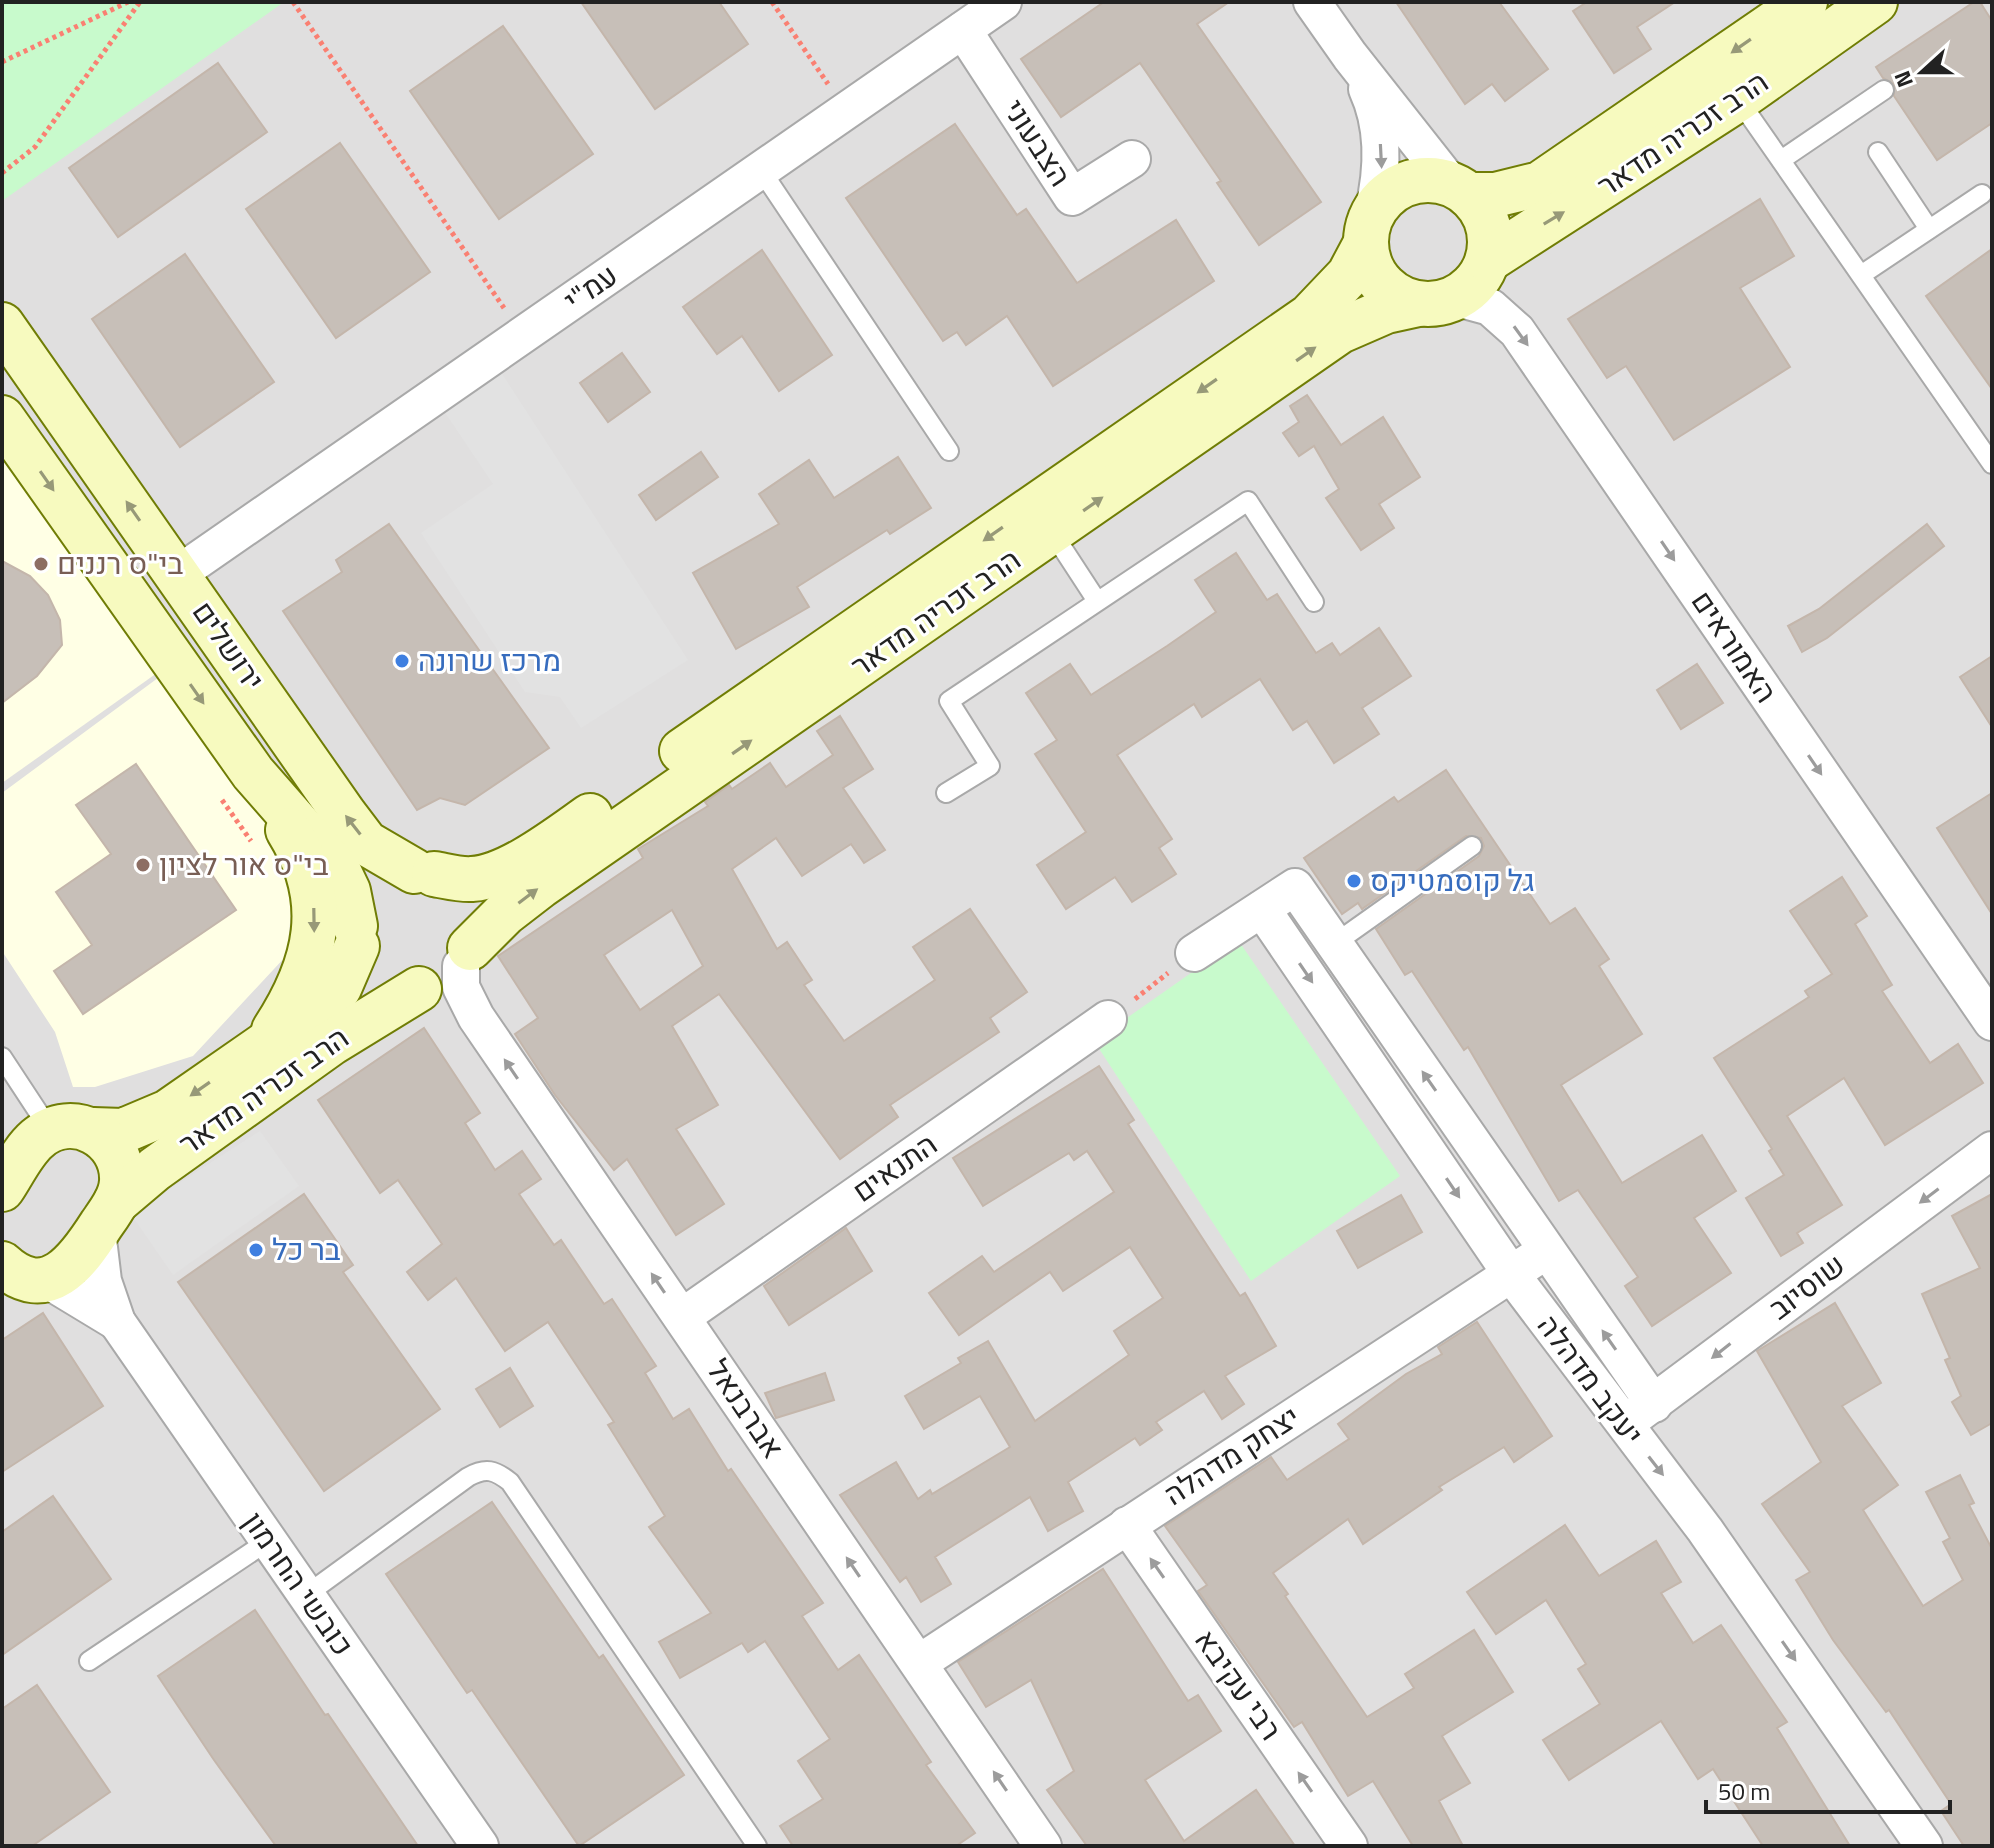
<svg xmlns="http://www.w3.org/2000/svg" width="1994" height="1848" viewBox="0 0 1994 1848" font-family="'Titillium Web',Heebo,sans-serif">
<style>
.residential{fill:#e0dfdf}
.education{fill:#ffffe5}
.park{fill:#c8facc}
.parking{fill:#e2e2e2}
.building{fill:#c7bfb8;stroke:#c4b6ab;stroke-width:2;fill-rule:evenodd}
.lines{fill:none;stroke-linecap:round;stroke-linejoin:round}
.lane-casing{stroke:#a9a9a9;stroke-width:22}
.street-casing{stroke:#a9a9a9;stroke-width:40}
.secondary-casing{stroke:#707d05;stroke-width:48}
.path{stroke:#fa8072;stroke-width:5;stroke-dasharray:4 4;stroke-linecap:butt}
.lane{stroke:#fff;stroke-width:18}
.street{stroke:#fff;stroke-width:36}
.secondary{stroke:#f7fabf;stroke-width:44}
.oneway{fill:#979978}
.oneway2{fill:#9c9c9c}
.education-dot{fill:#8d6e63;stroke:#fff;stroke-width:3}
.shop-dot{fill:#3f7fe0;stroke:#fff;stroke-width:3}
.labels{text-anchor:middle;stroke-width:6;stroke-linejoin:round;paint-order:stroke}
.street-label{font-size:30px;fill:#222;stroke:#fff}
.education-label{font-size:30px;fill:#785e54;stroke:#fff;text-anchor:start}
.shop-label{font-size:30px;fill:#366cbe;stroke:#fff;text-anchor:start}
</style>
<rect width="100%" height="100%" fill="#f2efe9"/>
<rect class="residential" x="2" y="2" width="1990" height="1844"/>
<g class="education">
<path d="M2,455L157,673L2,783Z"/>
<path d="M162,675L276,830L292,901L287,955L193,1056L95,1087H73L55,1032L2,951V793Z"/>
</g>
<g class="park">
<path d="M7,2H284L2,201V5Z"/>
<path d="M1238,940L1400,1176L1251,1281L1094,1041Z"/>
</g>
<g class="parking">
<path d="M497,366L688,660L581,728L560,697L525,692L421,533L493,484L440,405Z"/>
<path d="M260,1131L299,1186L173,1275L133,1217L151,1201Z"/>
</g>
<g class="building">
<path d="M581,2H719L748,44L655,109Z"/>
<path d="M1104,2H1229L1197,24L1321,202L1259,245L1217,183L1221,181L1140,63L1061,117L1021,59Z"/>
<path d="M1396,2H1499L1548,69L1505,101L1492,84L1465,104Z"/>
<path d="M1587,2H1675L1637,27L1651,49L1614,73L1573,11Z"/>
<path d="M1974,2H1980L1992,21V123L1937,160L1894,96V84L1883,78L1876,67Z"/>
<path d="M503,26L593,154L499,219L410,91Z"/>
<path d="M218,63L267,132L118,237L69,168Z"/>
<path d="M955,124L1017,215L1026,209L1077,283L1176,220L1214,281L1053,386L1007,316L966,345L957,332L943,341L846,198Z"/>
<path d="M340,143L430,272L336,338L246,209Z"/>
<path d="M1760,199L1794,256L1740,288L1790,367L1674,440L1626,366L1607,378L1568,319Z"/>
<path d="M1992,249V389L1926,296Z"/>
<path d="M762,250L832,355L779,391L742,336L717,354L683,307Z"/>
<path d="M185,254L274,382L180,447L92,319Z"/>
<path d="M622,353L650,392L608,422L580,383Z"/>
<path d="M1307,395L1341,445L1383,417L1420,477L1379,504L1394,528L1361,550L1326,498L1339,489L1314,446L1299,456L1283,433L1299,422L1290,406Z"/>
<path d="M701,452L718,477L656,520L639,495Z"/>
<path d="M898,457L931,508L890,534L887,530L797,587L809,607L736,649L693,573L779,524L759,494L809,460L834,498Z"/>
<path d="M389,524L549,748L465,805L440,798L417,810L283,611L342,572L336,560Z"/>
<path d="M1927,524L1944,546L1827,638L1802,652L1788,626L1819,609Z"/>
<path d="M1236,553L1267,600L1277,594L1316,653L1332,643L1340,655L1379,628L1411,676L1362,708L1379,734L1334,763L1307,721L1293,730L1260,679L1202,717L1194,704L1117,755L1172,839L1159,848L1176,874L1132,902L1115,877L1066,909L1037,865L1086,832L1035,754L1057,740L1026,693L1070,664L1091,695L1167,646L1216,612L1195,580Z"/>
<path d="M2,561L30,576L48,595L60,620L62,645L37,676L2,703Z"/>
<path d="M1992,656V727L1960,677Z"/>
<path d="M1697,664L1723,703L1681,729L1657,690Z"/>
<path d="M840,716L873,769L843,788L885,850L864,863L851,844L802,876L776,838L732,869L777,949L787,942L812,980L804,985L844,1041L935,980L913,947L970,909L1027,992L990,1018L999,1032L890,1105L898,1117L840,1159L719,994L672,1026L718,1105L676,1129L724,1204L676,1235L627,1159L614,1170L555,1095L515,1034L538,1018L498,956L643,858L638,849L708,806L705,802L729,785L732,789L770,763L786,787L833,755L817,731ZM672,910L703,966L640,1010L604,955Z"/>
<path d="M136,764L236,910L83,1014L54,971L92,945L56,892L111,854L76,805Z"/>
<path d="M1446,770L1550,924L1575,908L1609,959L1599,966L1642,1034L1561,1085L1622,1183L1702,1135L1736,1191L1694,1218L1731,1273L1652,1326L1625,1286L1638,1277L1578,1190L1559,1201L1468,1047L1464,1050L1412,971L1405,975L1376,929L1479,856L1484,846L1481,838L1466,836L1362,909L1358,903L1342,914L1304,858L1394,797L1398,802Z"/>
<path d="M1992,793V914L1937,828Z"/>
<path d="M1842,877L1867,916L1855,924L1892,985L1882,991L1930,1063L1958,1044L1983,1083L1885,1145L1844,1078L1787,1116L1842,1205L1797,1233L1803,1243L1781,1256L1746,1198L1784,1175L1769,1151L1772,1149L1714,1058L1809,997L1805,991L1832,974L1790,911Z"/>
<path d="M424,1028L480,1113L465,1123L495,1170L522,1151L541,1179L519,1194L554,1245L561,1240L604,1304L612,1299L656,1366L645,1373L673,1419L689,1409L728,1471L731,1469L823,1603L802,1616L838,1670L859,1655L931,1762L926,1765L975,1833L956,1846H793L780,1826L823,1799L798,1761L830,1739L765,1641L748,1652L742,1643L680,1678L659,1642L711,1613L649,1527L665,1516L608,1425L614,1422L548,1322L505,1351L456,1278L428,1300L407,1272L442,1244L398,1180L380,1193L318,1100Z"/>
<path d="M1099,1066L1134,1120L1128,1124L1240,1296L1245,1293L1276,1346L1225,1376L1244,1404L1222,1419L1204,1391L1156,1422L1162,1430L1140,1445L1135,1438L1068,1482L1083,1511L1048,1531L1030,1497L935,1557L951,1584L921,1602L906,1577L900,1582L840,1495L896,1462L918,1499L930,1490L932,1494L1010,1447L980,1396L924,1429L905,1396L961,1363L958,1358L988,1341L1035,1421L1129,1355L1114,1331L1163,1298L1130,1247L1063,1291L1050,1272L959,1335L929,1293L982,1256L994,1272L1114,1192L1087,1151L1074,1160L1069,1153L983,1206L953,1158Z"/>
<path d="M304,1194L353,1265L343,1272L440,1409L324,1491L178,1282Z"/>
<path d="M1992,1194V1423L1971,1435L1952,1402L1961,1396L1945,1360L1950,1358L1922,1294L1980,1268L1952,1216Z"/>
<path d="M1401,1195L1422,1232L1358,1268L1337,1231Z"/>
<path d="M846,1228L872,1271L789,1325L764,1286Z"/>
<path d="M1835,1303L1881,1383L1842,1406L1898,1485L1863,1510L1923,1606L1963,1580L1943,1542L1950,1538L1926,1492L1960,1475L1974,1503L1969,1505L1992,1549V1846H1964L1941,1811L1951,1804L1889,1710L1886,1712L1833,1640L1796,1580L1810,1572L1762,1504L1821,1462L1757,1351Z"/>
<path d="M43,1313L103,1406L2,1472V1340Z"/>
<path d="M1477,1322L1552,1436L1514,1462L1504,1447L1439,1487L1442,1490L1363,1544L1348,1519L1273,1573L1288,1594L1285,1596L1367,1717L1414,1688L1405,1674L1474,1630L1513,1692L1442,1736L1470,1783L1439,1801L1463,1846H1413L1373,1781L1348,1796L1302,1722L1294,1727L1198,1591L1207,1585L1165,1526L1271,1457L1287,1480L1349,1439L1338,1424L1406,1374L1442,1354L1438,1347Z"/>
<path d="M510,1368L533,1406L500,1427L476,1389Z"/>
<path d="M825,1373L834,1400L776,1418L765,1393Z"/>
<path d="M53,1496L111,1579L2,1655V1532Z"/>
<path d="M492,1502L599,1658L603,1655L684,1775L579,1846L472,1690L467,1693L386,1574Z"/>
<path d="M1565,1525L1599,1576L1656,1541L1681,1582L1661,1593L1693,1643L1721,1625L1787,1722L1777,1728L1850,1846H1763L1713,1769L1698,1779L1661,1721L1569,1780L1543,1740L1600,1704L1578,1669L1586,1664L1546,1600L1496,1634L1467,1592Z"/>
<path d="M1103,1569L1188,1701L1198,1695L1221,1731L1145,1780L1184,1841L1256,1790L1295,1846H1087L1047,1790L1074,1771L1031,1680L986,1707L958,1662Z"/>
<path d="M255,1610L325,1715L328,1714L418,1846H276L214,1760L158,1676Z"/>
<path d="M37,1685L110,1792L32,1846H2V1709Z"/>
</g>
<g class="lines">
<g class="lane-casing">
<g id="lane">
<path d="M1738,99L1992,464"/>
<path d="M1878,152L1929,229"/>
<path d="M1781,160L1884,90"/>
<path d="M761,170L949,451"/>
<path d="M1861,275L1982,194"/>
<path d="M1052,532L1097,601"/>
<path d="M946,793L990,766L949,701L1248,501L1314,602"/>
<path d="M1334,944L1472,846"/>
<path d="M2,1057L50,1130"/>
<path d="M306,1595L468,1477C486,1467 495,1470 510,1482L757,1846"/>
<path d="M89,1661L268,1541"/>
</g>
</g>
<g class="street-casing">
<g id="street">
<path d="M1312,2L1350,56L1451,184"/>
<path d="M963,30L1072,197L1132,159"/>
<path d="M1367,89C1385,128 1383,171 1373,212"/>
<path d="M1457,298L1490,307L1517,331L1992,1022"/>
<path d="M178,574L1003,2"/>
<path d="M1262,909L1511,1274L1705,1530L1924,1846"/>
<path d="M1194,953L1295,887L1654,1404"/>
<path d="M461,966V987L476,1017L1043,1846"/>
<path d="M97,1231L103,1281L117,1322L480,1846"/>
<path d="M46,1279L117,1322"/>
<path d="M682,1317L1108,1019"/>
<path d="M1634,1417L1992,1150"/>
<path d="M1127,1525L1349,1846"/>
<path d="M919,1663L1546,1251"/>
</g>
</g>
<g class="secondary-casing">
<g id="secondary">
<circle cx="1428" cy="242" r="62"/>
<path d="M1469,195H1495L1540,184L1805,2"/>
<path d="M1488,260L1738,99L1875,2"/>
<path d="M2,325L344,814L366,843L414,871"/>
<path d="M2,418L253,773L338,870L348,891L355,926"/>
<path d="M682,751L1310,316L1349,275L1366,243"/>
<path d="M434,874C446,876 460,880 472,879C509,877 560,837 590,816"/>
<path d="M470,948L505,913L540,886L1340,331L1386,311L1418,304"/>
<path d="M274,1030C317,964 332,901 288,830"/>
<path d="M93,1130L123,1131L168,1112L312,1012L339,988L357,946"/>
<path d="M2,1189C13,1173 22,1152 37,1139C72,1108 124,1137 122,1181C121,1198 110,1212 101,1225C78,1261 47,1305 2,1264"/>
<path d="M116,1202L155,1169L331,1043L419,989"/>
</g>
</g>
<g class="path">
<path d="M293,2L504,308"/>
<path d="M772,2L828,84"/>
<path d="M2,62L128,2"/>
<path d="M2,173L35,147L140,2"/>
<path d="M222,800L251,841"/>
<path d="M1135,999L1168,973"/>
</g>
<use href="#lane" class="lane"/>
<use href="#street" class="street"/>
<use href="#secondary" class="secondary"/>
</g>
<defs><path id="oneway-solid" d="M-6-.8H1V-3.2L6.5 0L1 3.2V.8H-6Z" transform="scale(2)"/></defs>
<g class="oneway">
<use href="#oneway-solid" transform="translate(1741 46) rotate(145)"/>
<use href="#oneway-solid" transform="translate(1554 218) rotate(-31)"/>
<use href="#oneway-solid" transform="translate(1306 354) rotate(-35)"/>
<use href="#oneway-solid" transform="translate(1207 386) rotate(145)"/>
<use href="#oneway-solid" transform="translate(47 481) rotate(55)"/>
<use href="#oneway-solid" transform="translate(1093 504) rotate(-35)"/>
<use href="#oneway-solid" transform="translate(133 511) rotate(-125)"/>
<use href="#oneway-solid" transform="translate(993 534) rotate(145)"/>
<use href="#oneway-solid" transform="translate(197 694) rotate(55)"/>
<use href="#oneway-solid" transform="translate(742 747) rotate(-35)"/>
<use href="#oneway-solid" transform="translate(353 825) rotate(-128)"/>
<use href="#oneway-solid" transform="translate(528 896) rotate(-37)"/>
<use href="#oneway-solid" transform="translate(314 920) rotate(89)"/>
<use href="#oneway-solid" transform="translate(200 1089) rotate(145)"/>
</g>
<g class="oneway2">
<use href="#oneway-solid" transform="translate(1381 156) rotate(87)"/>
<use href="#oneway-solid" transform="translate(1521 336) rotate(54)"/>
<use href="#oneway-solid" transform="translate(1668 551) rotate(56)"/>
<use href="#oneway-solid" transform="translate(1815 765) rotate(56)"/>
<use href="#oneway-solid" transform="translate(1306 973) rotate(56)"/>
<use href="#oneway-solid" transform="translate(511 1069) rotate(-124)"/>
<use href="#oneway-solid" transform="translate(1429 1081) rotate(-125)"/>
<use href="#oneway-solid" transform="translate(1453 1188) rotate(56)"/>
<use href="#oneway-solid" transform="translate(1929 1196) rotate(143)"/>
<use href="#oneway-solid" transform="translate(658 1283) rotate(-124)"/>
<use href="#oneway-solid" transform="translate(1609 1340) rotate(-125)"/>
<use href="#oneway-solid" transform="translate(1721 1351) rotate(142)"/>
<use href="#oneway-solid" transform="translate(1656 1466) rotate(52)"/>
<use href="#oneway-solid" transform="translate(853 1567) rotate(-124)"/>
<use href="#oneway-solid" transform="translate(1157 1568) rotate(-125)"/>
<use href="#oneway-solid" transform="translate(1789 1651) rotate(55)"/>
<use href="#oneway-solid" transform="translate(1000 1781) rotate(-124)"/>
<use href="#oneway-solid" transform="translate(1305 1782) rotate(-125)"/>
</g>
<g class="education-dot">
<circle cx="41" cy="564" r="8"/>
<circle cx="143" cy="865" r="8"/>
</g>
<g class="shop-dot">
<circle cx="402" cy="661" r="8"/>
<circle cx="1354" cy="881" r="8"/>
<circle cx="256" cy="1250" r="8"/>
</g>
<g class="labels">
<g class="street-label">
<text transform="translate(1683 134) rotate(-34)" y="10">הרב זכריה מדאר</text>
<text transform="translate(1037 143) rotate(57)" y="10">הצבעוני</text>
<text transform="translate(591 288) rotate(-35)" y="10">עמ"י</text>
<text transform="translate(936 613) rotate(-35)" y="10">הרב זכריה מדאר</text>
<text transform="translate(228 646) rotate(55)" y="10">ירושלים</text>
<text transform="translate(1734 647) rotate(56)" y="10">האמוראים</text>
<text transform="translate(264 1091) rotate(-35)" y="10">הרב זכריה מדאר</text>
<text transform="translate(895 1168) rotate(-35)" y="10">התנאים</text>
<text transform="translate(1807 1287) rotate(-37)" y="10">שוסיוב</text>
<text transform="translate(1590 1380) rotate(53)" y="10">יעקב מדהלה</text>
<text transform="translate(745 1409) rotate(56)" y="10">אברבנאל</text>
<text transform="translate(1232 1456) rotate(-33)" y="10">יצחק מדהלה</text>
<text transform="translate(298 1584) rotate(55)" y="10">כובשי החרמון</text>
<text transform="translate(1238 1685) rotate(55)" y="10">רבי עקיבא</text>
</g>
<g class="education-label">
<text x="57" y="574">בי"ס רננים</text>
<text x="159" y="875">בי"ס אור לציון</text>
</g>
<g class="shop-label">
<text x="418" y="671">מרכז שרונה</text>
<text x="1370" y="891">גל קוסמטיקס</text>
<text x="272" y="1260">בר כל</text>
</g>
</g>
<rect width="1994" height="1848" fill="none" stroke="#222222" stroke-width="8"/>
<g transform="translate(1922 72) rotate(249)" stroke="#ffffff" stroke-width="6" paint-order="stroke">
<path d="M0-6L14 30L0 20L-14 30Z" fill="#222222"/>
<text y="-12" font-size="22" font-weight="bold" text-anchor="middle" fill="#222222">N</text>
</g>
<path d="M1706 1800v12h244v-12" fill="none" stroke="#222222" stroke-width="4"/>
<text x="1718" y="1800" font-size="24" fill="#222222" stroke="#ffffff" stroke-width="6" paint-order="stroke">50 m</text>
</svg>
